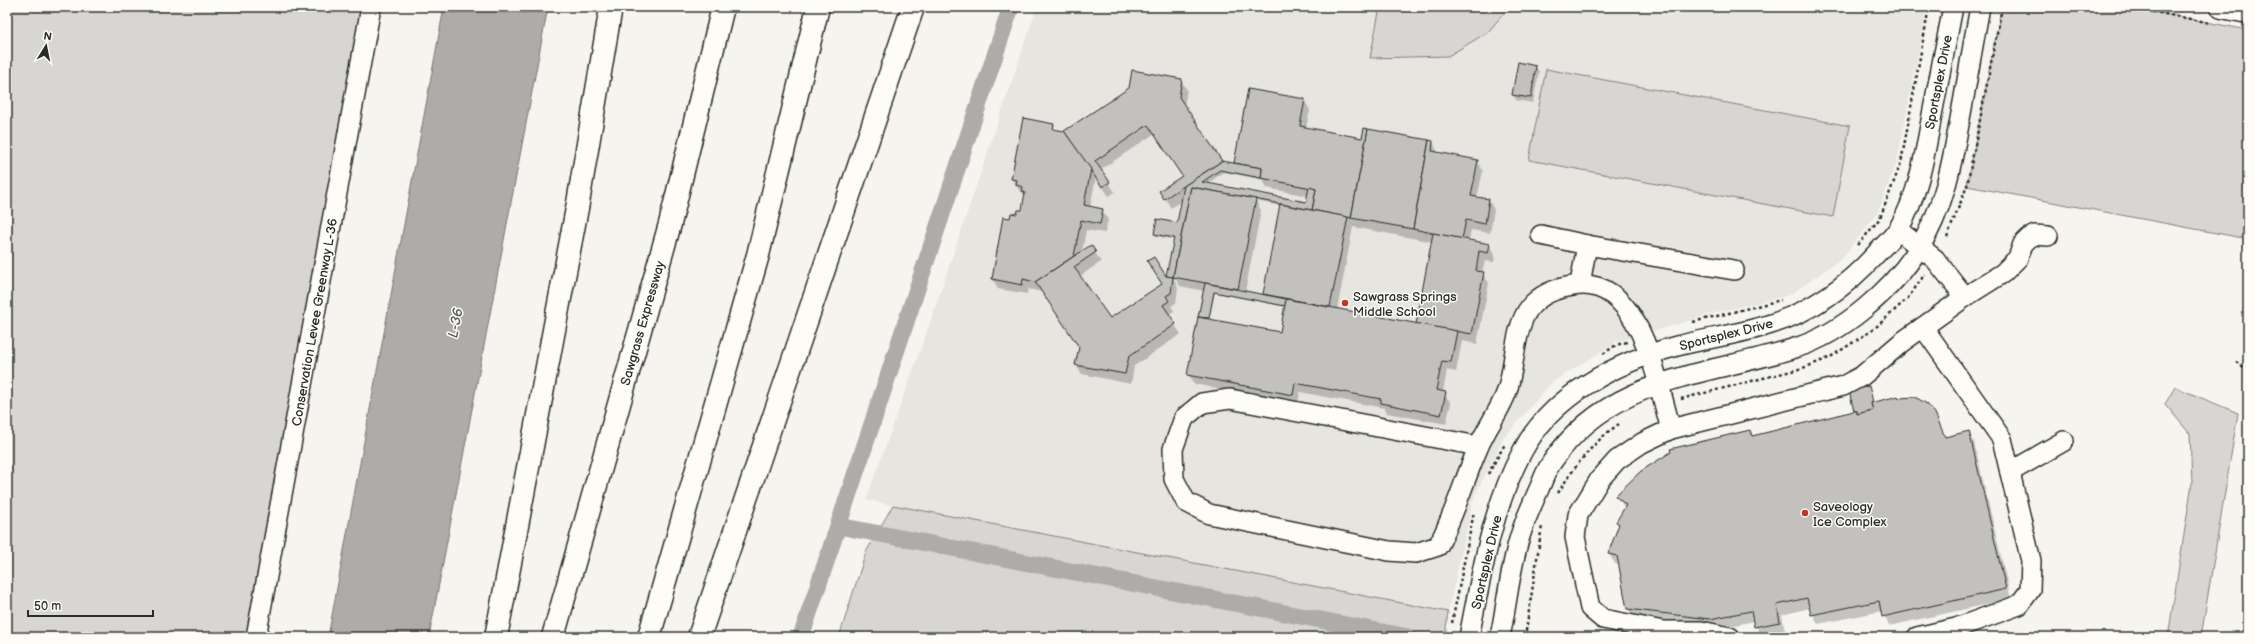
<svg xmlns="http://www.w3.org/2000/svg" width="2255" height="644" viewBox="0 0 2255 644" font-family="'Balsamiq Sans',sans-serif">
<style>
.built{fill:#e6e5e0}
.green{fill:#d7d6d2;stroke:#81807e}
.water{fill:#adaca9;stroke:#797877}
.shadow{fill:#0003;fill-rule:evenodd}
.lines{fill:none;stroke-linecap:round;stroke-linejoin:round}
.canal{stroke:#adaca9;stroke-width:17}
.building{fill:#c2c1be;stroke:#2b2b2b}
.minor-casing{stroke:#2b2b2b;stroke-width:22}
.major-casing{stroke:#2b2b2b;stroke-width:25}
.highway-casing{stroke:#2b2b2b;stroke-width:25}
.path{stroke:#2b2b2b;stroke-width:2.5;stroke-dasharray:3 3;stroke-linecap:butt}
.minor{stroke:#fdfcf7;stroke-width:19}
.major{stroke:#fdfcf7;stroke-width:22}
.highway{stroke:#fdfcf7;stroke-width:22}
.poi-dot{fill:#c8321e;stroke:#fdfcf7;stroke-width:1.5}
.labels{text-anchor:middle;stroke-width:3;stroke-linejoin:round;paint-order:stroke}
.street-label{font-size:13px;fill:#2b2b2b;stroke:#fdfcf7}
.poi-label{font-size:13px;fill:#2b2b2b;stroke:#fdfcf7;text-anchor:start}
.water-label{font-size:14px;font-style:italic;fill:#585857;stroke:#fdfcf7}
</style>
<rect width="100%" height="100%" fill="#f5f4ef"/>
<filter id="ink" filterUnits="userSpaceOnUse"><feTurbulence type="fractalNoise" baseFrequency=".025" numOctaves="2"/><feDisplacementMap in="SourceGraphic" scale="8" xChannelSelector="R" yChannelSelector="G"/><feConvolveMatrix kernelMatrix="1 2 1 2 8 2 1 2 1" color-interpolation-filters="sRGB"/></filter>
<g filter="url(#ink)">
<path class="built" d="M1037,7H1927V8L1897,162L1877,214L1842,258L1790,295L1718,312L1617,342L1552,382L1503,439L1474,497L1448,612L866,500L925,337Z"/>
<g class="green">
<path d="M7,7H371L256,637H7Z"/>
<path d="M1380,7H1509L1488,32L1448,56L1370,58Z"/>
<path d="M2004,7H2129L2248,30V239L1967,186L2000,15Z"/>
<path d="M1546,69L1850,126L1833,217L1529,160Z"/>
<path d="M2175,387L2238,413L2201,637H2168L2192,483L2190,434L2165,404Z"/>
<path d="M893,505L1448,612L1445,637H839L866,552Z"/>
</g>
<path class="water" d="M444,7H548L429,637H328Z"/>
<g class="shadow">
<path d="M1536,67L1539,72L1533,103L1516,100L1513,95Z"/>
<path d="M1181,80L1187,90L1184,107L1186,186L1222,162L1235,164L1249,90L1304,100L1310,110L1306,128L1363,139L1433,142L1438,153L1477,161L1483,171L1477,198L1489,200L1494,210L1490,233L1471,230L1469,241L1489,245L1495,255L1494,262L1485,261L1482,273L1489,283L1477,344L1462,341L1456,372L1447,370L1443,392L1451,403L1446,424L1387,413L1384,408L1300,392L1298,404L1194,384L1188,374L1204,291L1180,286L1175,278L1174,279L1178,288L1176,303L1171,306L1174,311L1168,315L1181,334L1134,366L1131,384L1082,374L1076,365L1080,348L1042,292L1028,289L1027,294L998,289L993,279L1011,220L1023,211L1026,196L1018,189L1012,179L1053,125L1056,131L1064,132ZM1154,134L1183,177L1161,192L1171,208L1182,200L1177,224L1155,234L1156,236L1175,240L1167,278L1148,262L1162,284L1109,320L1080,276L1101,262L1091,246L1082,252L1086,230L1105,233L1108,220L1102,210L1090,208L1096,177L1109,196L1115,192L1100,170ZM1224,172L1263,180L1267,188L1308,196L1307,203L1207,184ZM1256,201L1280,206L1264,295L1245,292L1261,210ZM1353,227L1433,242L1417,325L1337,310ZM1215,293L1286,307L1281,333L1209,320Z"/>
<path d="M1869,387L1873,403L1936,419L1946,438L1969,432L1974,442L2011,599L1889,626L1882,611L1818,624L1810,608L1782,615L1785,631L1761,637L1754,621L1716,629L1634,619L1628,609L1619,565L1615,564L1609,554L1620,527L1617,522L1625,508L1617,496L1750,431L1753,437L1856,412Z"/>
</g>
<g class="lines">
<g class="canal">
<path d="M839,526L1408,637"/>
<path d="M801,637L1011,7"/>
</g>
</g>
<g class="building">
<path d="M1518,62L1536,66L1531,98L1512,95Z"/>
<path d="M1132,70L1182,79L1179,97L1222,161L1164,199L1159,191L1182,176L1148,125L1095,161L1110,182L1102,187L1064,131L1129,88Z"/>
<path d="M1248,89L1305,99L1300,126L1362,138L1364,128L1368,129L1351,218L1312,210L1316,189L1261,178L1262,168L1234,163Z"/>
<path d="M1023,118L1054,124L1053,129L1064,131L1091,169L1084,205L1103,209L1100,224L1081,220L1074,256L1035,282L1023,279L1022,285L992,279L1003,217L1010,218L1011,213L1017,214L1018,210H1022L1025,192L1022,191L1023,187L1016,185L1017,180L1011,179Z"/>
<path d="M1368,129L1429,140L1413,229L1351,218Z"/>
<path d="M1429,140L1433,141L1432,151L1478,160L1471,196L1489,199L1485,224L1466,220L1462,239L1413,229Z"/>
<path d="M1222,161L1262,168L1261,178L1220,170L1202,182L1306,202L1309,187L1316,189L1312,210L1191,187L1173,277L1166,276L1174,238L1154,234L1157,219L1177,223L1184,186Z"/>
<path d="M1191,187L1256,199L1238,289L1173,277Z"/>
<path d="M1280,204L1348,217L1330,307L1263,294Z"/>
<path d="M1433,233L1490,244L1488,253L1479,251L1476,271L1484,272L1472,334L1416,324Z"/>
<path d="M1091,245L1096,252L1074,267L1110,318L1162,284L1147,261L1154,257L1166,276L1173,277L1171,293L1166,296L1169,301L1163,305L1176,324L1129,356L1125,374L1075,365L1079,347L1035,282Z"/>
<path d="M1205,283L1286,299L1285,306L1214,292L1209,318L1198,317Z"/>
<path d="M1286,299L1457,331L1451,362L1442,361L1436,390L1446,392L1441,415L1381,403V399L1295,383L1293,395L1187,375L1198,317L1280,332Z"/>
<path d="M1869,386L1873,402L1871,403L1873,410L1857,414V411H1854L1849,391Z"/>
<path d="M1898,396L1899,398L1915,397L1927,404L1935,413L1945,437L1969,431L2006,589L1882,617L1879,601L1811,615L1807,598L1777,605L1780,622L1754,627L1751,611L1710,619L1627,609L1617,556L1608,554L1619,524L1616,522L1626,505L1615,496L1641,471L1671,452L1670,449L1750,430L1752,436L1854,411H1857V414L1873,410L1871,403Z"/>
</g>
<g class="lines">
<g class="minor-casing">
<g id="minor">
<path d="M1898,230L1935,259L1965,297"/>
<path d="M1541,235L1587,245"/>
<path d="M1580,284L1587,245L1734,270"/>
<path d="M1478,446L1230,399L1202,403L1184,418L1173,449L1174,479L1186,502L1209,514L1389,551L1416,553L1438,546C1455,514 1464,480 1478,448C1486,428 1500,411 1507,391C1515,367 1514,327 1530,307C1541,294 1557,288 1573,286C1640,273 1657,383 1671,429"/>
<path d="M2010,472L2064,441"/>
<path d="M256,637L371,7"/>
<path d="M1469,637C1482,572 1491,511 1522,452C1552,395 1617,362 1677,346C1708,338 1741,334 1771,324C1812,311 1847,286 1876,254C1883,246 1893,238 1899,228C1919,194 1925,153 1932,115C1939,79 1946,43 1953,7"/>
<path d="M1500,637C1506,608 1509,579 1516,551C1521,529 1530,509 1539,489C1543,480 1546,470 1552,462C1610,376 1706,376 1795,348C1842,334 1893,289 1919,248C1944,209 1952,163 1960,119C1967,82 1973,44 1980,7"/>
<path d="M1730,637L1701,631H1663L1603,619L1590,608L1575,537L1578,515L1600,479L1617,460L1642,443L1671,429L1843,386L1862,376L1902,342L1965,297L2003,273L2018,258L2023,244L2029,238L2035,235L2048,236"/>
<path d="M1917,637L1956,628L2019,605L2030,590L2031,561L2002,439L1923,327"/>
</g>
</g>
<g class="major-casing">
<path id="major" d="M2222,7L2248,12"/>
</g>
<g class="highway-casing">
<g id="highway">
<path d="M496,637L578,203L611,7"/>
<path d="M553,637L670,224L723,7"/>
<path d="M649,637L758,255L818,7"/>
<path d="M699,637L913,7"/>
</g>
</g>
<g class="path">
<path d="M2129,7L2211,23"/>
<path d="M1947,237L1967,186L2002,7"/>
<path d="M1858,245L1880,218L1901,163L1929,7"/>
<path d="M1693,322L1781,300"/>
<path d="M1603,354L1616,345L1627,342"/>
<path d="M2236,362L2248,370"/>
<path d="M1681,399L1803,368L1829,358L1874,329L1908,298L1925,274"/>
<path d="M1488,474L1505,444"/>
<path d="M1558,493C1574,467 1594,441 1619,424"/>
<path d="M1452,623L1474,512"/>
<path d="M1525,637L1542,526"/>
</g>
<use href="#minor" class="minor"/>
<use href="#major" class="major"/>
<use href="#highway" class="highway"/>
</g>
</g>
<g class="poi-dot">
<circle cx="1345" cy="303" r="4"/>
<circle cx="1805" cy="513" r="4"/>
</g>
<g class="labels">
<g class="street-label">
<text transform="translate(1938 82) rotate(-79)" y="5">Sportsplex Drive</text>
<text transform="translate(314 322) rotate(-80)" y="5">Conservation Levee Greenway L-36</text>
<text transform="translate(642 323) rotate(-74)" y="5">Sawgrass Expressway</text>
<text transform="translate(1726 334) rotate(-14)" y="5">Sportsplex Drive</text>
<text transform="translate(1486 562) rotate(-77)" y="5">Sportsplex Drive</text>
</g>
<g class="poi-label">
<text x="1353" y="301">Sawgrass Springs<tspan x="1353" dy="15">Middle School</tspan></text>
<text x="1813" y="511">Saveology<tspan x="1813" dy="15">Ice Complex</tspan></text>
</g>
<g class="water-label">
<text transform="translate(455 323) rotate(-79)" y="5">L-36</text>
</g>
</g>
<rect width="2255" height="644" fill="none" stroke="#fdfcf7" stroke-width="24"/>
<rect x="12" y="12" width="2231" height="620" fill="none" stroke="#2b2b2b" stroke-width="1.5" filter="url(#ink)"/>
<g transform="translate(46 46) rotate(10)" stroke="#fdfcf7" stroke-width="3" paint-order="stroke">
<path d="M0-3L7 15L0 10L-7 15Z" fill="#2b2b2b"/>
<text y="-6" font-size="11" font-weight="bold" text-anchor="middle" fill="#2b2b2b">N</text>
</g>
<path d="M28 610v6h125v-6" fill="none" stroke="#2b2b2b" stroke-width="2"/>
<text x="34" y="610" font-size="12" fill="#2b2b2b" stroke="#fdfcf7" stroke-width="3" paint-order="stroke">50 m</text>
</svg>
